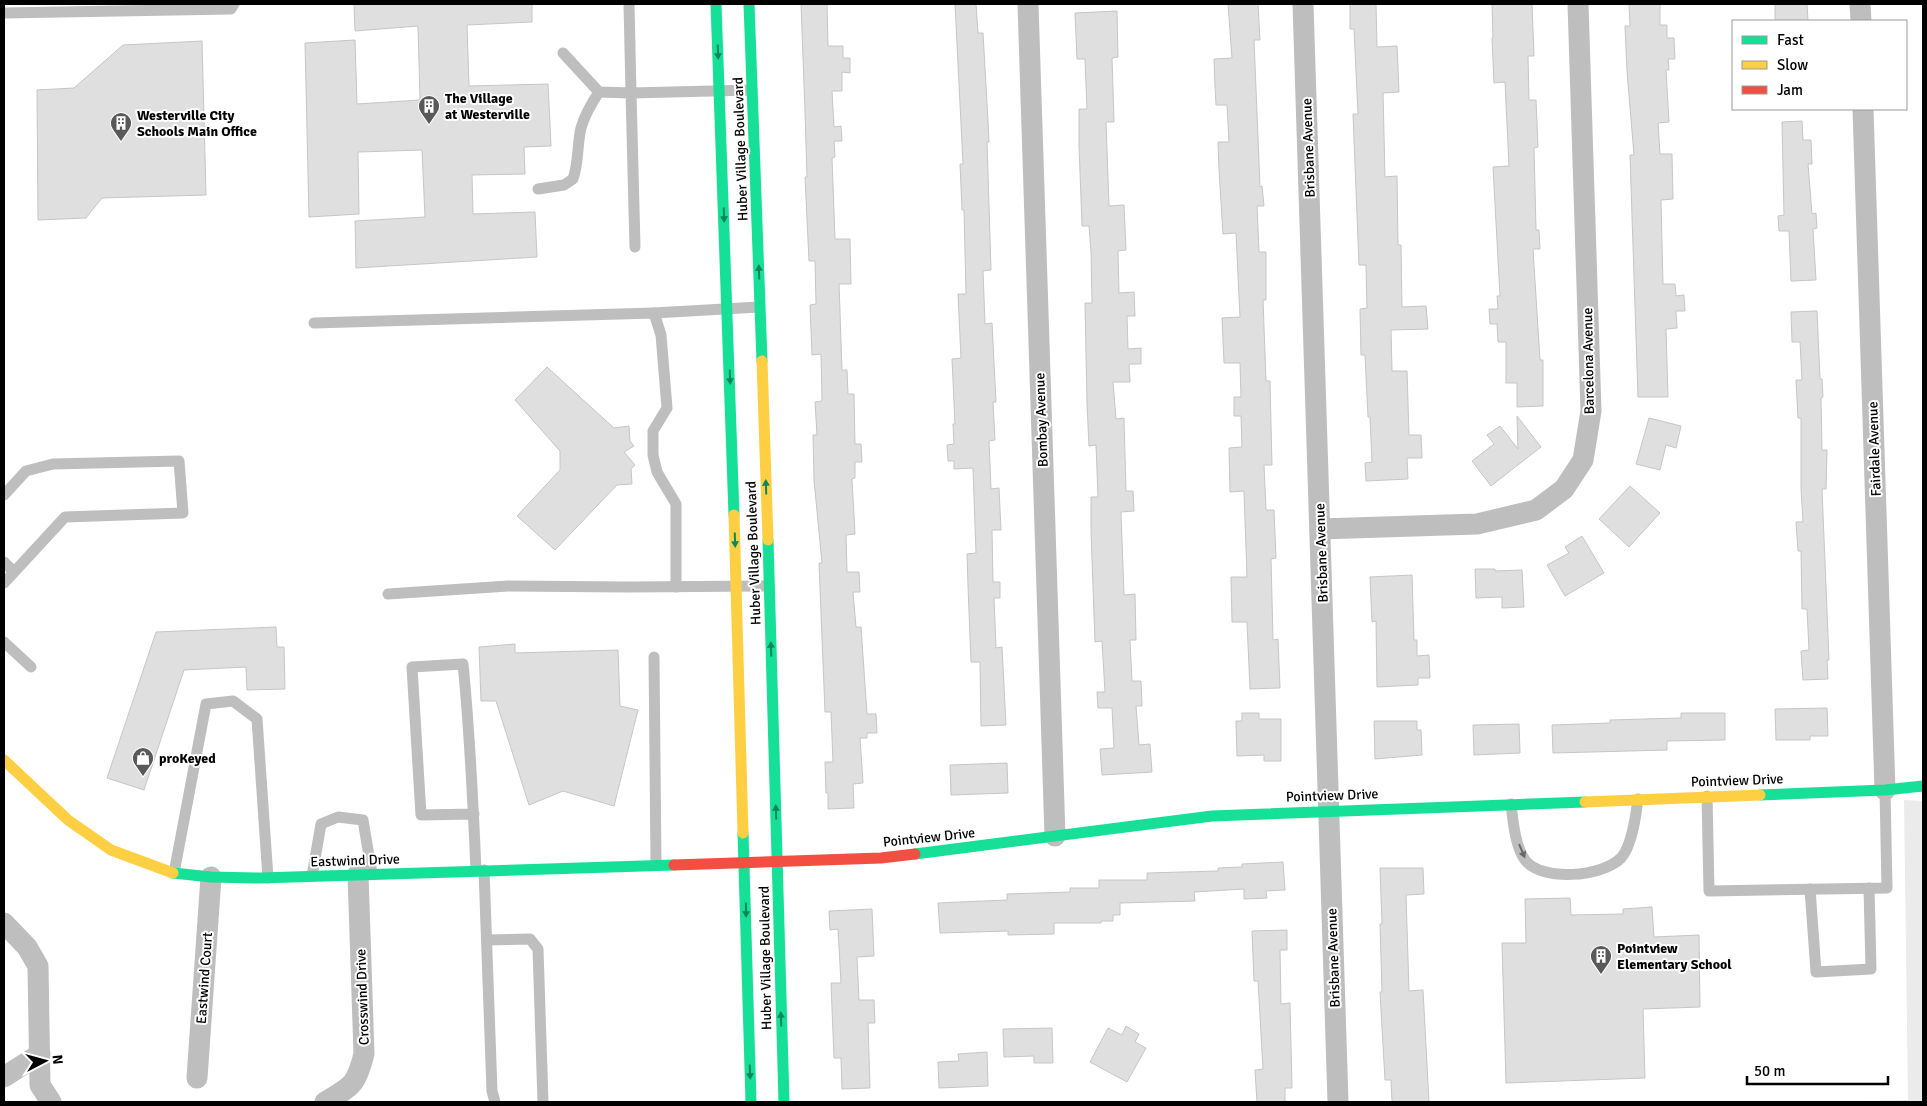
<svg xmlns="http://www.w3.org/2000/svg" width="1927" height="1106" viewBox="0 0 1927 1106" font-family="Signika,sans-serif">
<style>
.green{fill:#ebebeb}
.building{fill:#dfdfdf;stroke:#c6c6c6}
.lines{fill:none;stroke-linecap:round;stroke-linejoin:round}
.lane{stroke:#bebebe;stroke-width:11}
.street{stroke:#bebebe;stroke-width:21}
.fast{stroke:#16e098;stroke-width:11}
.slow{stroke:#ffcf43;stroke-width:11}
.jam{stroke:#f24e42;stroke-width:11}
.oneway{fill:#0d865b}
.oneway2{fill:#686868}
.labels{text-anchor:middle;stroke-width:4;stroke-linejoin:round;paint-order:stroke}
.poi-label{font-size:14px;font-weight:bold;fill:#000;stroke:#fff;text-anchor:start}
.street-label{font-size:14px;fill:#000;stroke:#fff}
</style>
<rect width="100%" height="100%" fill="#fff"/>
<path class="green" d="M1904,800L1923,801V1102H1822L1908,1100Z"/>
<g class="building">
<path d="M354,4H532V22L467,25L469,86L548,84L551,146L524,147L525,174L472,175L473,214L535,212L537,257L356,268L355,221L425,217L422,150L358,152L359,214L309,217L305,43L355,40L357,104L420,100L418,26L355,31Z"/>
<path d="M801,4H827L828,46H843V58H850V73L842,72V91H832L834,127L841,126L842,141H834L835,157L832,158L835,239H850L851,284H839L842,370H847L848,394H854L855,444H861L862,462H855V478L852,479L855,534L846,535L847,572H859L860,592H853L856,627H861L867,714H876L877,733H867V738H860L863,783L853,784L854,808L828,809V793H826L825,762H833L831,712H825L819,563H822L814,480L813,435H817L815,402L822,401L821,354L812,355L810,305L816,304L815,261H809L805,177H807L805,111Z"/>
<path d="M955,4H976L978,33H983L988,121L989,142H987L991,270L983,271L985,324L992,323L996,402H993L995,440L989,441L991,489L999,488L1001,530H992L993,582H1000V598H994L996,648L1002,647L1006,725L981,726L980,662H971L968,586L967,554L976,553L973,468L954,469V461H948L947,445L954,444L953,424H955L952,359L961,358L958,294H966L964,210H962L960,164H963Z"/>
<path d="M1228,4H1258L1260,40H1254L1260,187L1262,186L1264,206H1257L1259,252H1266V300H1263L1266,381H1270L1272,465H1264L1266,510H1274L1276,558L1271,559L1273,640L1278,639L1280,688L1250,689L1247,622H1232L1231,577H1247L1244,491L1230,492L1229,448L1242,447L1241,416H1234V397H1241L1240,363H1224L1222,318L1240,317L1236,233L1223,234L1219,170L1218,142H1229L1227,105H1216L1215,87L1214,59L1232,58Z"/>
<path d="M1350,4H1376L1377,47L1397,46L1399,92L1383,93L1385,177L1397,176L1398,245H1401L1402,307L1426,306L1428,329L1391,330L1392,371H1407L1409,435H1421L1422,458H1407L1408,479L1366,481L1365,463L1372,462L1370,417H1368L1365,355H1361L1360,309L1367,308L1366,265H1359L1353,114H1358L1354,29H1350Z"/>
<path d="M1492,4H1532L1534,56H1528L1529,100H1536L1538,147L1534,148L1536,230H1539L1540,249H1533L1540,360H1543V406L1517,407V383H1506V342H1498L1497,324H1490L1489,309H1498L1497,296H1500L1493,167L1509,166L1505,82L1494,83L1492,38H1493Z"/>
<path d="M1629,4H1660V25H1667V38H1674L1675,59H1668L1669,70H1666L1669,122L1658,123L1660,154H1672L1673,199L1661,200L1663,284H1675L1676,296L1684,295L1685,311H1676L1677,328L1666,329L1668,397H1638L1630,155H1634L1627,71L1625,26H1630Z"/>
<path d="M1775,4H1807L1808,21H1775Z"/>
<path d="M1117,11L1118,57L1112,58L1114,122H1106L1109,206L1124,205L1126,250L1118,251L1119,293L1134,292L1135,316H1127L1128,349L1141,348V364H1129L1130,382H1113L1116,419L1124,418L1126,491H1133L1134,511L1121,512L1124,595L1135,594L1136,640H1130L1132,681H1141L1142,706H1136L1139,745L1150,744L1152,772L1102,775L1100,749L1114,748L1112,708H1098L1097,692H1105L1102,641L1095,642L1091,531V497H1098L1096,445L1089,446L1087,404L1085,303H1092L1091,252L1089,226H1082L1079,145V109H1087L1085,59H1077L1075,13Z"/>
<path d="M202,41L206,195L102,198L86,218L38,220L37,90L74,88L123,45Z"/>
<path d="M1802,121L1803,140H1811L1812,164H1808L1812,214L1816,213L1817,228L1813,229L1816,280L1791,281L1789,231H1779L1778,216L1784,215L1782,122Z"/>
<path d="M1817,311L1820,379H1822L1823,397L1821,398L1822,450H1827L1826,489H1822L1829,660H1827L1828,679L1803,680L1801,651L1809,650L1807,609H1802L1801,551H1798L1796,522H1803L1801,488V418H1798L1796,380H1802L1800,342H1792L1791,312Z"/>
<path d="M547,367L614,428L629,426L630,441L634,446L624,452L635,465L631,469L632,484L617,485L555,550L517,516L560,470V451L515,400Z"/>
<path d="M1517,416L1541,447L1491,486L1472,461L1494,444L1487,435L1500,426L1518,449Z"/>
<path d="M1649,418L1681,426L1676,448L1666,445L1660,470L1636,464Z"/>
<path d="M1630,486L1660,513L1629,547L1599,519Z"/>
<path d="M1582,536L1604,573L1565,596L1547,565L1569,553L1565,547Z"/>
<path d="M1475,569H1495V571L1522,570L1524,607L1502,608V597L1476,598Z"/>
<path d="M1412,575L1414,640H1417V656L1429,655L1430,678H1418V685L1377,687L1376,621L1372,622L1370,577Z"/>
<path d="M276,627L277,647H284L285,689L247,690L246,667L184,670L144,790L107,778L156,632Z"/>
<path d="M515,644V653L618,650L620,706L638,710L614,806L563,791L529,805L496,701H481L479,647Z"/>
<path d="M1827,708L1828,736H1810V740H1776L1775,709Z"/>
<path d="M1242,713H1259V719H1281V761H1264V755L1237,756L1236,721H1242Z"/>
<path d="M1681,713H1725V740L1667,741V750L1553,753L1552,725L1610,723V720L1681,718Z"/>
<path d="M1374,721H1417V730H1421L1422,755L1375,759Z"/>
<path d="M1519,724L1520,753L1474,755L1473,725Z"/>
<path d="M1007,763L1008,793L951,795L950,765Z"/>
<path d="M1283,862L1285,890L1266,891L1267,898L1244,899V889L1194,892L1195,901L1120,903V915H1113V921H1101V923H1054V934L1008,935V931L940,933L938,903L1007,900V894L1070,892V888H1099V880H1147V873L1218,871V868L1242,867V864Z"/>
<path d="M1380,868H1423L1424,894L1406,895L1409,991L1423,990L1429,1102H1392L1391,1080H1385L1380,992H1382L1380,924H1382Z"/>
<path d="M1570,898L1571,915L1623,914V909L1652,907L1654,937L1699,935L1700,1007L1643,1009L1645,1078L1506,1083L1502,943H1526L1525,899Z"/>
<path d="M872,909L874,956L857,957L859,1000H874L875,1023H868L870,1088L842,1089L841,1058H834L831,983H841L838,929L830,930L829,911Z"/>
<path d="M1287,930V950H1280L1281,1004L1290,1003L1292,1088H1285V1102H1257L1255,1070L1263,1069L1258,981H1254L1252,931Z"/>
<path d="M1126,1026L1139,1034L1135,1042L1146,1048L1127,1082L1090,1062L1108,1028L1122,1035Z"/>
<path d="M1052,1028L1053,1063H1034V1056L1004,1057L1003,1029Z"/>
<path d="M987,1052L988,1086L939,1088L938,1062L959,1061L958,1054Z"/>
</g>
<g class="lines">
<g class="lane">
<path d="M629,4L631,93L752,90"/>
<path d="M4,13L231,9L234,4"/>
<path d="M563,53L599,92L631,93L635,247"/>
<path d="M538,189L564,185L573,179C579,162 577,144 581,128C585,114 591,104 599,92"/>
<path d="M654,313L759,307"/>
<path d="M314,323L654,313L661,335L667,408L653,431V455L657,472L676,504V587"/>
<path d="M4,495L26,471L53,464L179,461L183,513L65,517L4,583"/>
<path d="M4,562L14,572"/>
<path d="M388,594L508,586L629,587L769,586"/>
<path d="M4,642L31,667"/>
<path d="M654,657L656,864"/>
<path d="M1707,796L1709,891L1887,888L1885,790"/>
<path d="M1511,804C1513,821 1515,846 1525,860C1542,882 1602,877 1621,858C1632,846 1636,815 1638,799"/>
<path d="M474,814L421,815L412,667L463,664C470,733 473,801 476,870"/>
<path d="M484,870L492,1091L495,1102"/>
<path d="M174,873L206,704L233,701L257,719L268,878"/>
<path d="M312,876L321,824L338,817L363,820L372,874"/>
<path d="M1810,889L1816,972L1871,969L1869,888"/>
<path d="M487,940L530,939L538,949L543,1102"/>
</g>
<g class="street">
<path d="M1028,4L1055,836"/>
<path d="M1303,4L1338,1102"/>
<path d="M1860,4L1861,21"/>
<path d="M1863,109L1885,790"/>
<path d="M1320,529L1477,524L1536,510L1564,489L1583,460L1591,411L1578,4"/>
<path d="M4,923L27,947L38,966L40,1085L51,1102"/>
<path d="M4,1077L40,1054"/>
<path d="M197,1078L211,877"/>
<path d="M325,1102C352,1086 356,1086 364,1054L358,874"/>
</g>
<g class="fast">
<path d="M716,4L734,515"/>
<path d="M749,4L762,361"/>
<path d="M768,540L784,1102"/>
<path d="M1760,795L1885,790L1923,786"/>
<path d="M743,833L751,1102"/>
<path d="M915,854L1212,816L1585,802"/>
<path d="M173,873L211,877L260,878L674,865"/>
</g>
<g class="slow">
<path d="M762,361L768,540"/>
<path d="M734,515L743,833"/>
<path d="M4,760L68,820L111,850L173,873"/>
<path d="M1585,802L1760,795"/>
</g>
<path class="jam" d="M674,865L881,858L915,854"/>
</g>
<defs><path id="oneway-solid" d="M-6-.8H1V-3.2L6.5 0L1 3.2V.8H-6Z" transform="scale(1.25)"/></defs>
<g class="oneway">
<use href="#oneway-solid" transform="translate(718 52) rotate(88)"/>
<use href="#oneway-solid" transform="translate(724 215) rotate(88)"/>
<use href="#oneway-solid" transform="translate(759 272) rotate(-92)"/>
<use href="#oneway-solid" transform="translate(730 377) rotate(88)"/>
<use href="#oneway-solid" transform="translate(766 487) rotate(-92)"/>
<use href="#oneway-solid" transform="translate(735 540) rotate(88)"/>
<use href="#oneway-solid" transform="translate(771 649) rotate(-92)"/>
<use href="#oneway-solid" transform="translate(776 812) rotate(-92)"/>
<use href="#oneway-solid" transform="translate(746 910) rotate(89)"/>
<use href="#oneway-solid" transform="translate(781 1019) rotate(-92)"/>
<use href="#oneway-solid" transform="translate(750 1072) rotate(88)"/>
</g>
<use class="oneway2" href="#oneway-solid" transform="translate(1522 851) rotate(67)"/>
<defs>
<g id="building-pin" transform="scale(1.125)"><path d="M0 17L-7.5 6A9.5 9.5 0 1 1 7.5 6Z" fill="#595959" stroke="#fff"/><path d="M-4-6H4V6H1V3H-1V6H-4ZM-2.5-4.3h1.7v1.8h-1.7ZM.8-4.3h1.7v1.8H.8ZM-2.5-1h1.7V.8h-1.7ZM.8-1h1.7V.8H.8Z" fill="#fff"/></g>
<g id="shop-pin" transform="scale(1.125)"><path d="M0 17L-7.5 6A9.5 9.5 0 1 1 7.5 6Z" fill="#595959" stroke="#fff"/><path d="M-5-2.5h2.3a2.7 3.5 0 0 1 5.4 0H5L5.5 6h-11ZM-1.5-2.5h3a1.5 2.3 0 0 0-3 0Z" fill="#fff"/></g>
</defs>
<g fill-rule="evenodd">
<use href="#building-pin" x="429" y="106"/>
<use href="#building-pin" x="121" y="123"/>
<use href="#shop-pin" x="143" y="758"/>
<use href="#building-pin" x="1601" y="956"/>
</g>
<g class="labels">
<g class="poi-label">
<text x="445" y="103">The Village<tspan x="445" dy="16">at Westerville</tspan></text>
<text x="137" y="120">Westerville City<tspan x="137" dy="16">Schools Main Office</tspan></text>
<text x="159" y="763">proKeyed</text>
<text x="1617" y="953">Pointview<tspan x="1617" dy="16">Elementary School</tspan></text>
</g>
<g class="street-label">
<text transform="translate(1308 148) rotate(-92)" y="5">Brisbane Avenue</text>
<text transform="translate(740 149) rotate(-92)" y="5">Huber Village Boulevard</text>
<text transform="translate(1588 361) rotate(-91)" y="5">Barcelona Avenue</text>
<text transform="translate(1041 420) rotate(-92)" y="5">Bombay Avenue</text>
<text transform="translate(1874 449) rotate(-92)" y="5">Fairdale Avenue</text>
<text transform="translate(753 553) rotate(-92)" y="5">Huber Village Boulevard</text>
<text transform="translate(1321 553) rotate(-92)" y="5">Brisbane Avenue</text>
<text transform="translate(1737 780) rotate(-2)" y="5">Pointview Drive</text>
<text transform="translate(1332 795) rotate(-2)" y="5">Pointview Drive</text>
<text transform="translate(929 837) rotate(-6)" y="5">Pointview Drive</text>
<text transform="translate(355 860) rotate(-2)" y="5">Eastwind Drive</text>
<text transform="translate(765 958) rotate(-91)" y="5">Huber Village Boulevard</text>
<text transform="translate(1333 958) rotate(-92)" y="5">Brisbane Avenue</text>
<text transform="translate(204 978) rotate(-86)" y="5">Eastwind Court</text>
<text transform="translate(362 997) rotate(-92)" y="5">Crosswind Drive</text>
</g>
</g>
<rect width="1927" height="1106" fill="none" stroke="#000000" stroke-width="10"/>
<rect x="1732" y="20" width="175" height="90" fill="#ffffff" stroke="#999999"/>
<rect x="1742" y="36" width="25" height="8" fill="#16e098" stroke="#999999"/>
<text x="1777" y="45" font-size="15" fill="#000000">Fast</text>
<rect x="1742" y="61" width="25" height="8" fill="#ffcf43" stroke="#999999"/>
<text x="1777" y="70" font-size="15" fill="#000000">Slow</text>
<rect x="1742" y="86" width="25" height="8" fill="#f24e42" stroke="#999999"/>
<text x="1777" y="95" font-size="15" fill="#000000">Jam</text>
<g transform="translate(45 1061) rotate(84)" stroke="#ffffff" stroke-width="4" paint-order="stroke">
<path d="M0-4L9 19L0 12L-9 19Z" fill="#000000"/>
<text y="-8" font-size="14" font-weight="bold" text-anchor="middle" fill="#000000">N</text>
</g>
<path d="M1747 1076v8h141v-8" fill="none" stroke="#000000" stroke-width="2.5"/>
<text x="1754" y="1076" font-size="15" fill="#000000" stroke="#ffffff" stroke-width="4" paint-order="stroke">50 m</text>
</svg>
